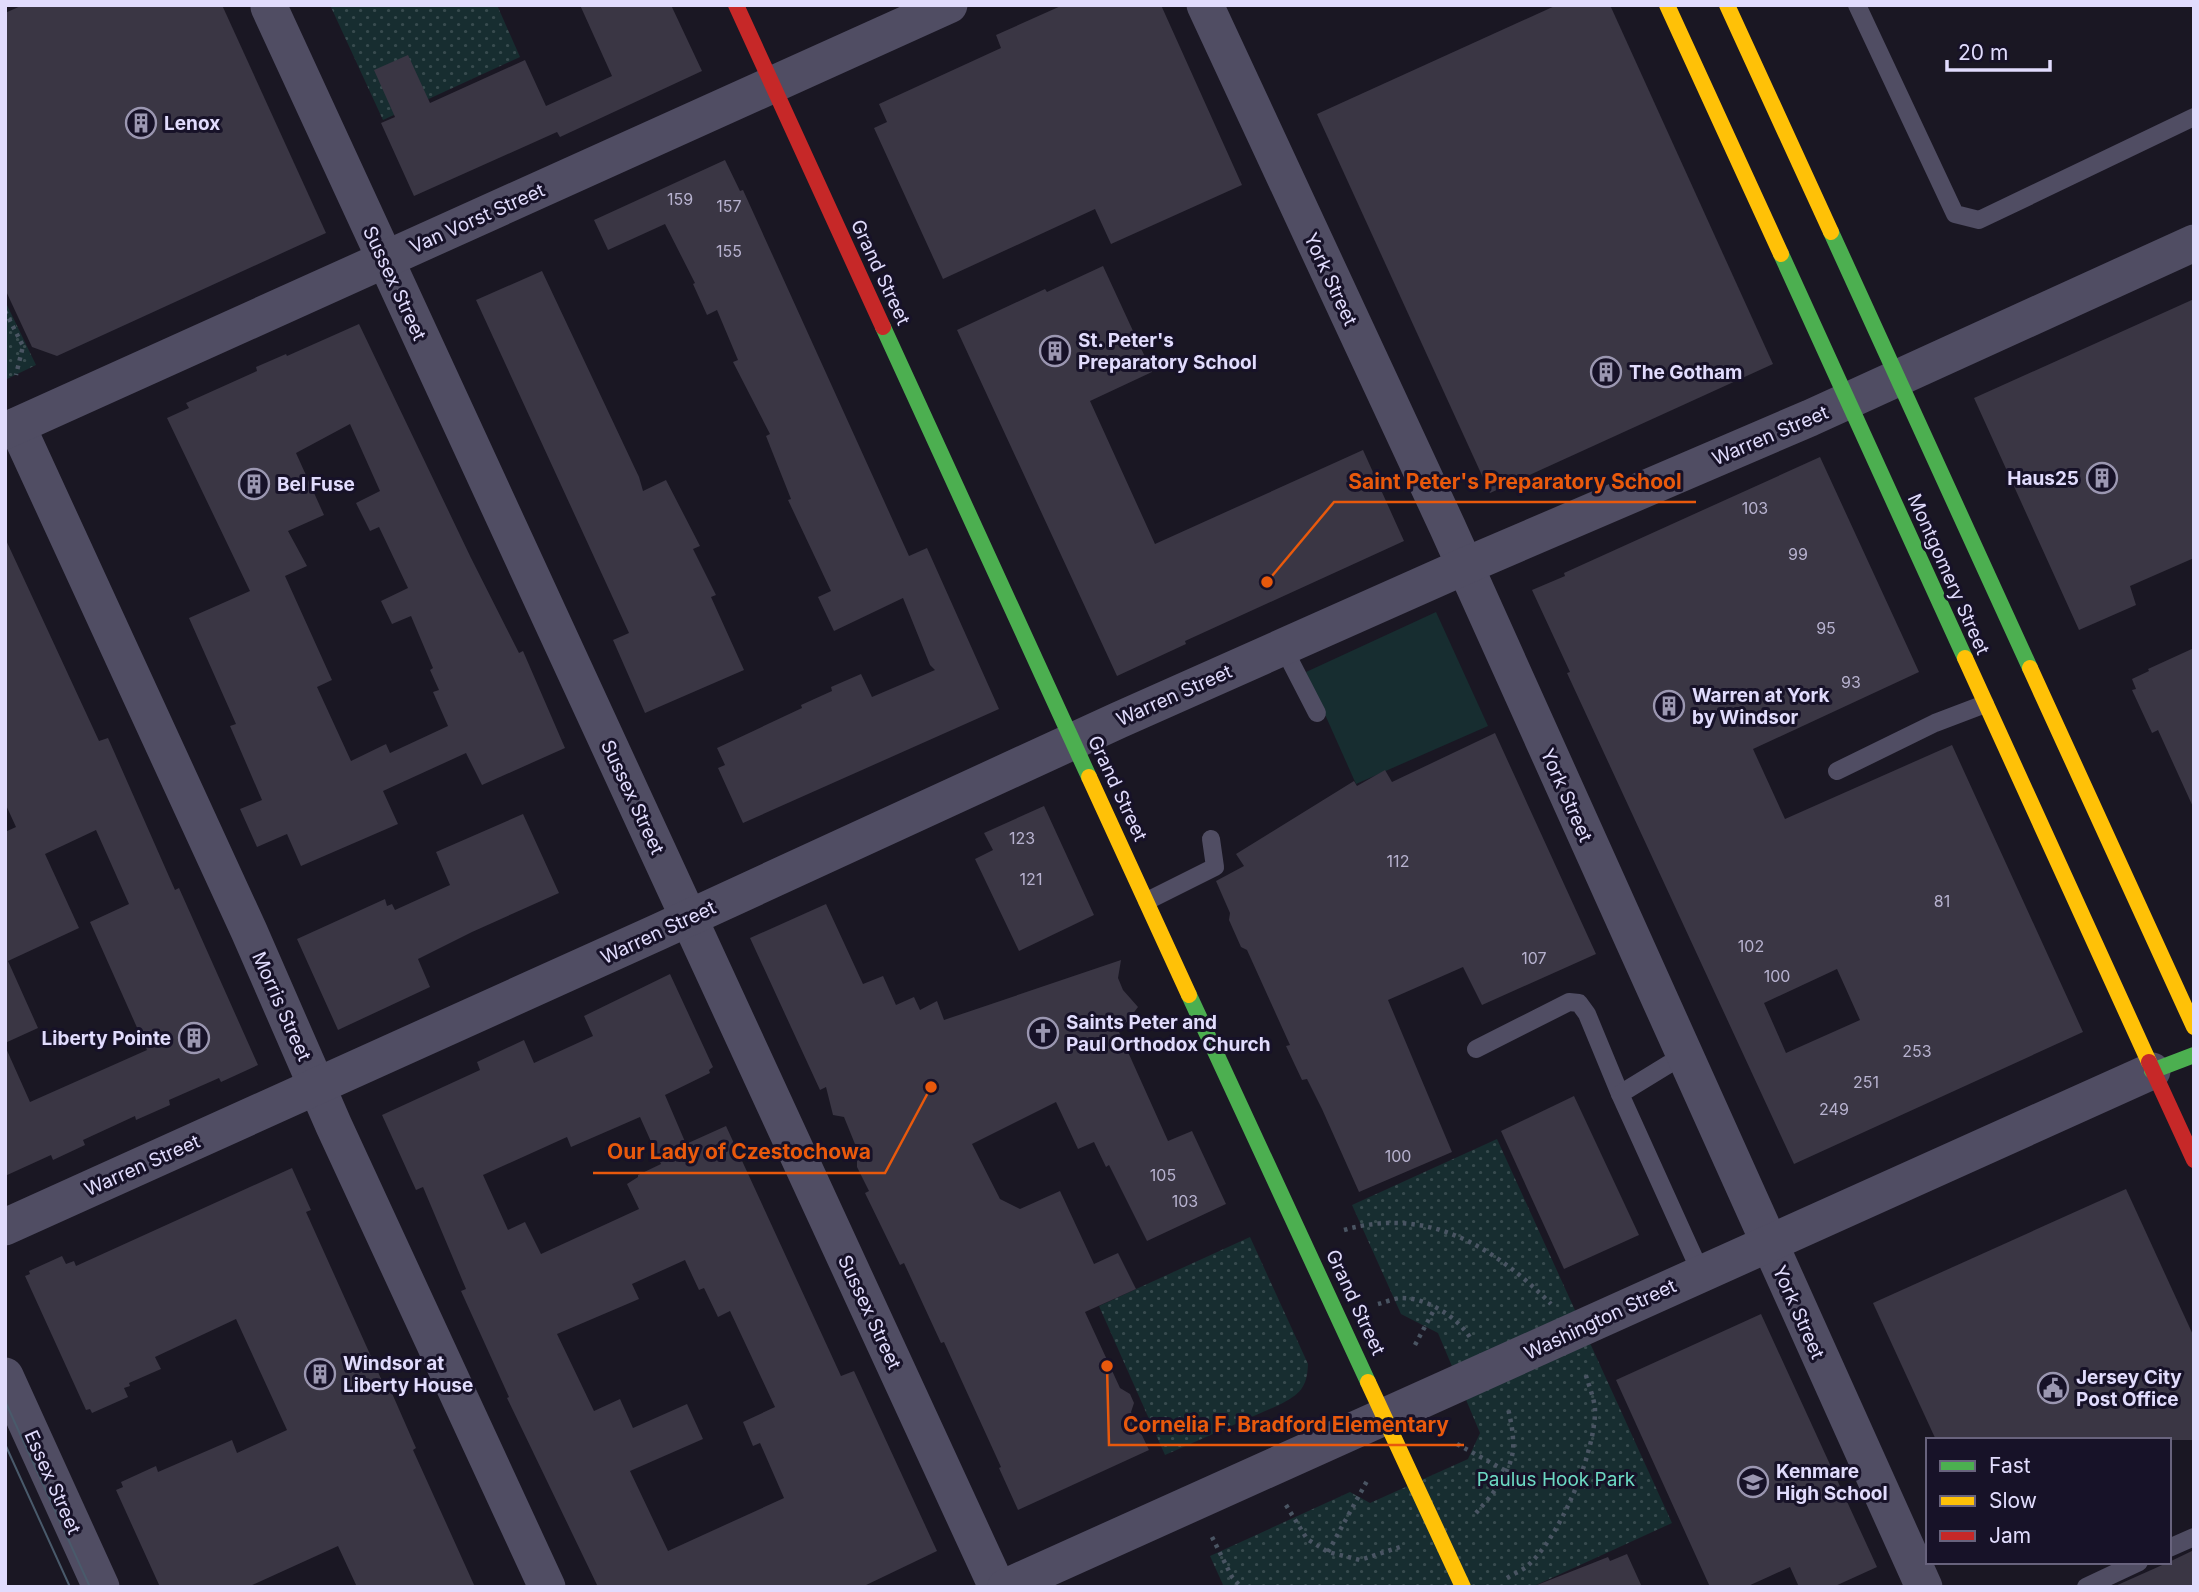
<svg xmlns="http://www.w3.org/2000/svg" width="2199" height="1592" viewBox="0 0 2199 1592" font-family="Inter,sans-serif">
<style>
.grass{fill:url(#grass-dots)}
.pitch{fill:#172d30}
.building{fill:#3a3644;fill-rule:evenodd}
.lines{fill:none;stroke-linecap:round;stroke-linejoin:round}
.path{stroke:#4a5563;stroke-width:4.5;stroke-dasharray:3.5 5;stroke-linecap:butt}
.lane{stroke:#504d63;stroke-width:18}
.street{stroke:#504d63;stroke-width:37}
.fast{stroke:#4caf50;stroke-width:16}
.slow{stroke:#ffc107;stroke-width:16}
.jam{stroke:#c62828;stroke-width:16}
.tram{stroke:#495a6b;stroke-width:2}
.labels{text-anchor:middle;stroke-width:6;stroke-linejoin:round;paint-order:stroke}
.number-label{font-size:16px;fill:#b7b2cf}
.poi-label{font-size:19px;font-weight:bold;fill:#e1dcfd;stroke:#171228;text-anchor:start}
.street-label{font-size:19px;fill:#e1dcfd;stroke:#171228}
.park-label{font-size:19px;fill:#6cd9c3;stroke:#171228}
.leader{fill:none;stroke:#e8590c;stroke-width:2.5}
.callout-dot{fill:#e8590c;stroke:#171228;stroke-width:2.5}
.callout-label{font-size:21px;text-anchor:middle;font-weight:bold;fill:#e8590c;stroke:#171228;stroke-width:6;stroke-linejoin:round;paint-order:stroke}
</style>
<defs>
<pattern id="grass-dots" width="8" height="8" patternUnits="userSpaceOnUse" patternTransform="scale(1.75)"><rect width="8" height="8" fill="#172d30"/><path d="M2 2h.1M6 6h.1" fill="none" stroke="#384b4f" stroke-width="1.8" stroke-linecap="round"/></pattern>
</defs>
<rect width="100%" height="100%" fill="#1a1723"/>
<g class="grass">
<path d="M330,5H497L520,57L383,120Z"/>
<path d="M5,301L36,365L5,380Z"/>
<path d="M1497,1139L1672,1523L1532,1587H1224L1210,1556L1350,1492L1370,1503L1468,1459L1480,1433L1438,1333L1401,1314L1352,1205Z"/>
<path d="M1250,1237L1308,1364C1307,1388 1300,1394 1279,1405L1165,1455L1099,1306Z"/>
</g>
<path class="pitch" d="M1436,612L1488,726L1356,784L1306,672Z"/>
<g class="building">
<path d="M23,5H222L326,233L57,356L32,347L5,289V13Z"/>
<path d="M580,5H671L702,71L560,137L557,132L414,196L381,123L395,117L374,70L408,55L430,103L525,60L546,106L612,76Z"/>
<path d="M1063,5H1161L1242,185L1111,244L1095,209L943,279L874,128L887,122L879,104L1001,48L996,35Z"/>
<path d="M1557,5H1610L1773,364L1490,493L1317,114Z"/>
<path d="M725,160L740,191L743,190L909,556L927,548L999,709L743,823L718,768L725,765L717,748L802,708L801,705L832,691L831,687L861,674L872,697L935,670L930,665L903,598L834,631L818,597L831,591L788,500L791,499L766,436L770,434L733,362L738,360L717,310L707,315L693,284L695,283L665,224L608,250L594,220Z"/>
<path d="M1103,266L1152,372L1090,401L1155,544L1363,450L1404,541L1185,641L1186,644L1117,676L957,330L1045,289L1047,292Z"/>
<path d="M542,271L639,477L643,491L666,480L700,546L693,549L716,595L711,597L744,670L645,713L613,640L629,633L476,300Z"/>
<path d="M2194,299V558L2130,586L2136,605L2079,630L1974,398Z"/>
<path d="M359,324L471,558L519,653L523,651L565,748L482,785L466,753L383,791L398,824L301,866L287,834L257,847L240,809L262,800L230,726L236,724L189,618L250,591L167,418L189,408L186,403L257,371L256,367L286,354L287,356ZM350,424L380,491L356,503L370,531L379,527L408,588L381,601L392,624L411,616L433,668L430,670L439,690L433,692L448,726L390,753L386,744L351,761L317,687L332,680L285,576L307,566L288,531L324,515L296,453Z"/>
<path d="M1820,457L1919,672L1753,749L1785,819L1952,745L2083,1032L1794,1164L1567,673L1570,672L1532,590L1565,576L1564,573ZM1837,969L1860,1020L1786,1053L1764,1003Z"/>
<path d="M5,538L99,741L108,738L175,890L179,888L258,1065L221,1082L219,1078L169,1100L170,1105L136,1120L135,1116L83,1140L85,1145L53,1160L51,1155L5,1176V1046L30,1102L147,1050L90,922L129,904L96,830L45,854L79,928L8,961L38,1028L5,1043V832L16,827L5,803Z"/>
<path d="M2194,648V809L2158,730L2152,733L2132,690L2136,689L2132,679L2149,671L2148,669Z"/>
<path d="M1495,733L1596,954L1482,1005L1463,967L1388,1000L1452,1152L1359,1192L1322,1109L1307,1079L1302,1080L1286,1046L1290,1045L1247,950L1241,947L1229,920L1230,913L1216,881L1244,866L1236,854L1354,781L1357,786L1385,770L1392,782Z"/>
<path d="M1044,806L1094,915L1019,951L975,859L993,850L984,833Z"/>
<path d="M523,814L559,893L472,932L418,959L430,987L338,1030L297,939L385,899L387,906L392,904L395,910L450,885L436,852Z"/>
<path d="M826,904L863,984L883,976L896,1005L914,997L920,1010L937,1001L944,1020L1121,960L1118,978L1123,990L1138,1007L1119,1032L1168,1141L1192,1131L1226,1204L1147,1241L1109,1165L1106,1167L1094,1142L1078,1149L1056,1102L972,1144L1000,1199L1020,1209L1060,1191L1094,1264L1118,1253L1136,1289L1085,1312L1120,1388L1130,1394L1134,1403L1131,1412L1149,1450L1018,1510L999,1468L1001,1467L944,1342L941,1343L904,1263L900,1265L865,1193L869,1191L857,1167V1149L844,1117L833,1115L826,1087L820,1090L750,938Z"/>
<path d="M670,974L713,1067L709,1070L710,1073L665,1095L686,1144L726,1126L841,1376L854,1371L937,1551L862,1587H598L507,1398L509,1397L461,1291L466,1289L423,1187L416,1190L382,1115L480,1070L477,1062L524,1040L534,1063L593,1036L584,1016ZM640,1117L661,1164L638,1175V1177L627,1184L639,1209L541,1254L525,1222L508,1230L483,1175L567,1137L571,1147ZM685,1260L699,1290L704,1288L718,1317L730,1311L775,1407L743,1422L753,1446L760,1443L784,1498L668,1551L630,1471L703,1439L687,1404L633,1428L620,1399L594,1411L557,1334L639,1299L632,1284Z"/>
<path d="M1574,1096L1639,1235L1564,1269L1501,1131Z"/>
<path d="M292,1168L311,1210L306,1212L387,1392L391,1391L416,1448L413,1450L475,1587H357L338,1546L248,1587H160L116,1490L123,1487L121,1482L156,1466L158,1472L232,1440L237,1453L287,1430L236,1319L155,1357L161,1369L129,1383L130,1386L124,1388L128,1397L92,1413L90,1409L86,1410L25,1276L30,1274L29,1271L62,1256L66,1264L74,1261L76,1266Z"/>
<path d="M2126,1189L2194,1337V1440H1936L1873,1303Z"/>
<path d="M1761,1314L1877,1567L1833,1587H1799L1790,1567L1746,1587H1710L1616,1380Z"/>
<path d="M2194,1550V1587H2113L2169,1562Z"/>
<path d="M1627,1554L1642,1587H1537V1585L1608,1557L1610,1561Z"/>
</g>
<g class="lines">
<g class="path">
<path d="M5,311L23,346L16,375"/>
<path d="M1344,1230C1428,1206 1493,1246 1551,1304"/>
<path d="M1378,1304C1385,1302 1393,1299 1400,1298C1426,1297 1458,1317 1471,1339"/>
<path d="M1415,1345L1435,1308"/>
<path d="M1457,1444L1506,1471"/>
<path d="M1286,1505L1307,1539L1328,1552L1360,1560L1403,1546"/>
<path d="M1476,1513C1493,1494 1516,1467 1513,1440C1513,1430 1510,1418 1508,1408"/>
<path d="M1212,1537L1232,1577L1241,1587"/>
<path d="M1328,1552L1367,1481"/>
<path d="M1507,1578C1513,1574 1521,1571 1526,1567C1559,1540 1596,1452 1595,1409C1594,1397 1588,1384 1585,1372"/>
</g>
<g class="lane">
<path d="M1857,5L1955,214L1979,220L2194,117"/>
<path d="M1283,647L1317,713"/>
<path d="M1837,771L1935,723L1985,704"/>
<path d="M1147,901L1215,867L1211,839"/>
<path d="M1476,1049L1569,1002L1579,1003L1587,1014L1620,1094"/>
<path d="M1685,1059L1669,1064L1620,1094L1701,1273"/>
<path d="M2169,1548L2194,1537"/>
<path d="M2086,1587L2139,1562"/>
</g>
<g class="street">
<path d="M1205,5L1447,526L1924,1587"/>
<path d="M269,7L997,1587"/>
<path d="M17,426L249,931L334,1126L547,1587"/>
<path d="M5,431L949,5"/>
<path d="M5,1227L656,933L1119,720L1465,566L1810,418L2194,243"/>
<path d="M5,1376L101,1587"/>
<path d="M1006,1587L2152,1071"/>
</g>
<g class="fast">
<path d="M1831,232L2030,668"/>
<path d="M1781,254L1965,658"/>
<path d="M883,327L1089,777"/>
<path d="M1189,995L1368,1382"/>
<path d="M2152,1071L2194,1055"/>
</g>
<g class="slow">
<path d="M1667,5L1781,254"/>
<path d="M1727,5L1831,232"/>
<path d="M1965,658L2149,1062"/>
<path d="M2030,668L2194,1027"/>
<path d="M1089,777L1189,995"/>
<path d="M1368,1382L1463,1587"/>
</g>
<g class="jam">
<path d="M736,5L883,327"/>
<path d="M2149,1062L2194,1160"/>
</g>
<g class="tram">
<path d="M5,1401L90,1587"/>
<path d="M5,1444L70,1587"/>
</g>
</g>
<defs>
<g id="building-ring" transform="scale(1.575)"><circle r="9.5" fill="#171228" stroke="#9b97b1" stroke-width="1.5"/><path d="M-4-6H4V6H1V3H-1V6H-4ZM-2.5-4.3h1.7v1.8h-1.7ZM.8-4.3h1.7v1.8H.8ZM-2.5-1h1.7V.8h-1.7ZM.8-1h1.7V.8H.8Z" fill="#9b97b1"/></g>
<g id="church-ring" transform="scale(1.575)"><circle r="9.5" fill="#171228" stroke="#9b97b1" stroke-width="1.5"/><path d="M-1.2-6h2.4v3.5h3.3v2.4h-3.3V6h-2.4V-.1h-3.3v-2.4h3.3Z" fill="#9b97b1"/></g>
<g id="civic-ring" transform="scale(1.575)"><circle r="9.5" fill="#171228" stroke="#9b97b1" stroke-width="1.5"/><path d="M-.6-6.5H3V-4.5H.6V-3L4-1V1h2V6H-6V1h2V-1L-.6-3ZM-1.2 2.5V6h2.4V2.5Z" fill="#9b97b1"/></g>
<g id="school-ring" transform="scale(1.575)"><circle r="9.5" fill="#171228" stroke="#9b97b1" stroke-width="1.5"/><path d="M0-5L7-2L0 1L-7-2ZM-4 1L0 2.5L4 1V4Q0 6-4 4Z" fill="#9b97b1"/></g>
</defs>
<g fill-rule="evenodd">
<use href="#building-ring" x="141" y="123"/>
<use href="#building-ring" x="1055" y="351"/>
<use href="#building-ring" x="1606" y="372"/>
<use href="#building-ring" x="2102" y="478"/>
<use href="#building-ring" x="254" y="484"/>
<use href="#building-ring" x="1669" y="706"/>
<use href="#church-ring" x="1043" y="1033"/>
<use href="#building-ring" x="194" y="1038"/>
<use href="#building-ring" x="320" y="1374"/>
<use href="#civic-ring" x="2053" y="1388"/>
<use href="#school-ring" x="1753" y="1482"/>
</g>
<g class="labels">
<g class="number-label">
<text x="680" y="205">159</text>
<text x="729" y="212">157</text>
<text x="729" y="257">155</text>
<text x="1755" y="514">103</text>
<text x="1798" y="560">99</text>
<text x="1826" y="634">95</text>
<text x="1851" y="688">93</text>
<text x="1022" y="844">123</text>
<text x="1398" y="867">112</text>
<text x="1031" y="885">121</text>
<text x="1942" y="907">81</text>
<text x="1751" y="952">102</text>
<text x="1534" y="964">107</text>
<text x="1777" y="982">100</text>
<text x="1917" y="1057">253</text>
<text x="1866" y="1088">251</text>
<text x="1834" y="1115">249</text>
<text x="1398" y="1162">100</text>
<text x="1163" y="1181">105</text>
<text x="1185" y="1207">103</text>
</g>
<g class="poi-label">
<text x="164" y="130">Lenox</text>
<text x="1078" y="347">St. Peter's<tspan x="1078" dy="22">Preparatory School</tspan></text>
<text x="1629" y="379">The Gotham</text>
<text x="2079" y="485" text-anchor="end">Haus25</text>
<text x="277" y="491">Bel Fuse</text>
<text x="1692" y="702">Warren at York<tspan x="1692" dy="22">by Windsor</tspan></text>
<text x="1066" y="1029">Saints Peter and<tspan x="1066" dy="22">Paul Orthodox Church</tspan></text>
<text x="171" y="1045" text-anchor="end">Liberty Pointe</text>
<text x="343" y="1370">Windsor at<tspan x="343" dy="22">Liberty House</tspan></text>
<text x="2076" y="1384">Jersey City<tspan x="2076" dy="22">Post Office</tspan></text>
<text x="1776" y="1478">Kenmare<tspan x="1776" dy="22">High School</tspan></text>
</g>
<g class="street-label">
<text transform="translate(477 218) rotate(-24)" y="7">Van Vorst Street</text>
<text transform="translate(881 272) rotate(65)" y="7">Grand Street</text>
<text transform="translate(1331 279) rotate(65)" y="7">York Street</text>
<text transform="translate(395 283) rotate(65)" y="7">Sussex Street</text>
<text transform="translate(1770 435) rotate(-23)" y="7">Warren Street</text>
<text transform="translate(1949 574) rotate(66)" y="7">Montgomery Street</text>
<text transform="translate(1174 695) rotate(-24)" y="7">Warren Street</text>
<text transform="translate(1118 788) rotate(65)" y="7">Grand Street</text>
<text transform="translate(1567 795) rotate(66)" y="7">York Street</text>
<text transform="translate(633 797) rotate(65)" y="7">Sussex Street</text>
<text transform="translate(658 932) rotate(-25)" y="7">Warren Street</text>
<text transform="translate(282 1006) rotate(66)" y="7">Morris Street</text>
<text transform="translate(142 1165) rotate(-24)" y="7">Warren Street</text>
<text transform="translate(1356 1302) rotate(65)" y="7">Grand Street</text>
<text transform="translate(870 1312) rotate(65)" y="7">Sussex Street</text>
<text transform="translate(1799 1312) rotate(66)" y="7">York Street</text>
<text transform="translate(1600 1319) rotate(-25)" y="7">Washington Street</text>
<text transform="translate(53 1482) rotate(66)" y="7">Essex Street</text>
</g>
<g class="park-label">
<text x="1556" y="1486">Paulus Hook Park</text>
</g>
</g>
<path class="leader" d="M1267 582L1334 502H1696M931 1087L885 1173H593M1107 1366L1109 1445H1464"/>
<g class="callout-dot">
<circle cx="1267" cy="582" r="7"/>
<circle cx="931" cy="1087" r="7"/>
<circle cx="1107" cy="1366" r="7"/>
</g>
<g class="callout-label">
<text x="1515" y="489">Saint Peter's Preparatory School</text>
<text x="739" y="1159">Our Lady of Czestochowa</text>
<text x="1286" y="1432">Cornelia F. Bradford Elementary</text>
</g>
<rect width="2199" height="1592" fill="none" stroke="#e1dcfd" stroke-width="14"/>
<rect x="1926" y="1438" width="245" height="126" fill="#171228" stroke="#68637d" stroke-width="2"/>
<rect x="1940" y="1461" width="35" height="10" fill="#4caf50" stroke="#68637d" stroke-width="2"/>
<text x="1989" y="1473" font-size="21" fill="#e1dcfd">Fast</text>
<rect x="1940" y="1496" width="35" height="10" fill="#ffc107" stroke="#68637d" stroke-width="2"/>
<text x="1989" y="1508" font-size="21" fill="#e1dcfd">Slow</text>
<rect x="1940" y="1531" width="35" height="10" fill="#c62828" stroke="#68637d" stroke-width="2"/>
<text x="1989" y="1543" font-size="21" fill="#e1dcfd">Jam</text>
<path d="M1947 60v10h103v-10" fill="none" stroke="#e1dcfd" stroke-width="3.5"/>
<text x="1958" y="60" font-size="21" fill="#e1dcfd" stroke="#171228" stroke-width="5" paint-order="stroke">20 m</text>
</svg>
